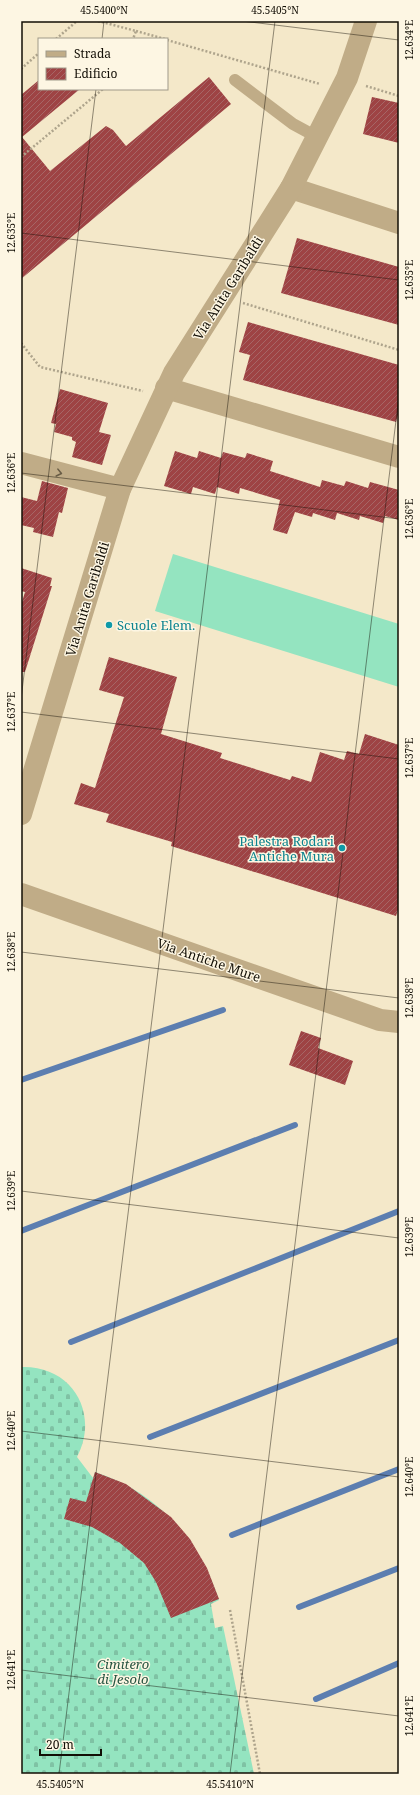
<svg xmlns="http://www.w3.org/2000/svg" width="420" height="1795" viewBox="0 0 420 1795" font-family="'Noto Serif',serif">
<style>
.grass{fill:#94e4c0}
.cemetery{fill:url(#cemetery-stones)}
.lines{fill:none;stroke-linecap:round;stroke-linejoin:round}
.stream{stroke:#5c7eb0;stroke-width:6}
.building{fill:url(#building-hatch)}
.path{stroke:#aea48c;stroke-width:2.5;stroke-dasharray:2 2;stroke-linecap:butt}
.lane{stroke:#c0ac87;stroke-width:12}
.street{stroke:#c0ac87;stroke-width:22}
.oneway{stroke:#695d46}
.ticks{fill:none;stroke:#120e05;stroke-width:1;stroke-opacity:0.45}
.culture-dot{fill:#0f9aa8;stroke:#fdf6e3;stroke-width:1.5}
.labels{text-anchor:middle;stroke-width:3;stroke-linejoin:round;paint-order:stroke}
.street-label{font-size:13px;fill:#120e05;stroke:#fdf6e3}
.culture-label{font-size:13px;fill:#0d838f;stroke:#fdf6e3;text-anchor:start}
.park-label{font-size:13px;font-style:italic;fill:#265441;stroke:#fdf6e3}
.neatline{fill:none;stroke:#120e05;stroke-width:1.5}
.ticks-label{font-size:10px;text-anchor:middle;fill:#120e05}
</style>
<defs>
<pattern id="cemetery-stones" width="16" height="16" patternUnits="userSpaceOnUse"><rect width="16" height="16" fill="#94e4c0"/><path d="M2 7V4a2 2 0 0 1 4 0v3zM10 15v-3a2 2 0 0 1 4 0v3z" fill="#7fc2a4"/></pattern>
<pattern id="building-hatch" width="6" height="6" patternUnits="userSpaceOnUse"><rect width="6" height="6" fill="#9e4344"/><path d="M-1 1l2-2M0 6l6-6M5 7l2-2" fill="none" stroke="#a66666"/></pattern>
</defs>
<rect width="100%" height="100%" fill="#f4e8c9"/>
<path class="grass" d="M173,554L399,624V687L155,611Z"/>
<path class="cemetery" d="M21,1367C72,1365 100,1413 77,1457L93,1478L95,1472C157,1492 199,1539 219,1600L211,1604L215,1628L223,1626L254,1774H21Z"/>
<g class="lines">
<g class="stream">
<path d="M21,1080L223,1010"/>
<path d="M21,1231L295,1125"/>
<path d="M71,1342L399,1211"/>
<path d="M150,1437L399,1340"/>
<path d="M232,1535L399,1469"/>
<path d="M299,1607L399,1568"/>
<path d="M316,1699L399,1663"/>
</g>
</g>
<g class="building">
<path d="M209,77L231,104L21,279V95L39,80V89H80L22,137L50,171L106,126L113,130L126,146Z"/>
<path d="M372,97L399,103V143L363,134Z"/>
<path d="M297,238L399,267V325L281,293Z"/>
<path d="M248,322L399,365V411L396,422L243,380L250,355L239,352Z"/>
<path d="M60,389L108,403L99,432L111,435L102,465L72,457L76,442L72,440V437L54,432L56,424L51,423Z"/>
<path d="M175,451L197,458L199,451L221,458L223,452L245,458L247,453L273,461L270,471L320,487L322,480L344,486L346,481L368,488L370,482L399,490V520L385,516L383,523L360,516L359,520L337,513L335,520L313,513L312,517L295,512L287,534L273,530L280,500L240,488L239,494L217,487L215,494L193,487L191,494L164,486Z"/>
<path d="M42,481L68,488L62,513L59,512L53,537L33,532L34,528L21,525V497L37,501Z"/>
<path d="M21,568L52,578L50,586H52L25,672H21V605L25,592L21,591Z"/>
<path d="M109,657L177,677L161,734L222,753L220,758L290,780L292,776L311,782L320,752L344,760L347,751L359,754L365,734L399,745V907L396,916L171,846L172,842L106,822L109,814L74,804L81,783L95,788L124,697L99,690Z"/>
<path d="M301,1031L321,1038L318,1048L353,1061L345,1085L289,1065Z"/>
<path d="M95,1472L126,1484L171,1517L190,1539L207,1568L219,1599L171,1618L156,1582L144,1563L120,1543L92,1527L64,1519L70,1498L86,1502Z"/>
</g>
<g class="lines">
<g class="path">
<path d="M98,21L136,31L133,39"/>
<path d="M136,31L165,39"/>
<path d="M56,39L77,21"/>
<path d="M167,40L320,84"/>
<path d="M21,69L39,53"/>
<path d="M366,86L399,96"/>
<path d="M21,157L103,89"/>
<path d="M243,303L399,350"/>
<path d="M21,343L40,367L143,391"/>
<path d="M230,1610L260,1774"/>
</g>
<path class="lane" d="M235,80L293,124L317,137"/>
<g class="street">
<path d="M291,188L399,223"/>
<path d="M166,388L399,457"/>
<path d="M21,463L120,489"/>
<path d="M21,814L120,489L174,373L291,188L347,78L366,21"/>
<path d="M21,894L380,1020L399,1022"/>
</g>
</g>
<defs><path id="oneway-chevron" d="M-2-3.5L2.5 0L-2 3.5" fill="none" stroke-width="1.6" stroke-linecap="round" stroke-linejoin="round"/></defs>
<use class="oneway" href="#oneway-chevron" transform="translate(59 473) rotate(14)"/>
<path class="ticks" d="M242,21L399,40M102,39L104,21M21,233L399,280M21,473L399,519M21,699L96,89M21,712L399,759M21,952L399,998M21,1191L399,1238M21,1431L399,1477M21,1670L399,1716M59,1774L275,21M230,1774L399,396"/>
<g class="culture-dot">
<circle cx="109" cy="625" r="4"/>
<circle cx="342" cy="848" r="4"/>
</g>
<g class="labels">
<g class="street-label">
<text transform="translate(228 288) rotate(-58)" y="5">Via Anita Garibaldi</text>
<text transform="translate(87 599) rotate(-73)" y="5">Via Anita Garibaldi</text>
<text transform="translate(209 960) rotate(19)" y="5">Via Antiche Mure</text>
</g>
<g class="culture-label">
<text x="117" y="630">Scuole Elem.</text>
<text x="334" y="846" text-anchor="end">Palestra Rodari<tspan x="334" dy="15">Antiche Mura</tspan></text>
</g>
<g class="park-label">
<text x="123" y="1669">Cimitero<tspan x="123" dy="15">di Jesolo</tspan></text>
</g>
</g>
<rect width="420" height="1795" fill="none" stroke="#fdf6e3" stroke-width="44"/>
<rect x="38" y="38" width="130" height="52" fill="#fdf6e3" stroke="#9f998a"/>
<rect x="46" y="51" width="20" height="6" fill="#c0ac87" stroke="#9f998a"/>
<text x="74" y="58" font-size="12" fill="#120e05">Strada</text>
<rect x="46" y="68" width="20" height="12" fill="url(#building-hatch)" stroke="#9f998a"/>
<text x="74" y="78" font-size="12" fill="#120e05">Edificio</text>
<path d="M40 1749v6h61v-6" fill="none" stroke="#120e05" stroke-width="2"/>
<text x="46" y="1749" font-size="12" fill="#120e05" stroke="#fdf6e3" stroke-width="3" paint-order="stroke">20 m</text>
<rect x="22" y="22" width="376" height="1751" class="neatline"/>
<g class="ticks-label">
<text x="104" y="14">45.5400°N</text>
<text x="275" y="14">45.5405°N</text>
<text transform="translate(409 40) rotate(-90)" y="4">12.634°E</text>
<text transform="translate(11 233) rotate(-90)" y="4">12.635°E</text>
<text transform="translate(409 280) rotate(-90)" y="4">12.635°E</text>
<text transform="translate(11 473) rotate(-90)" y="4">12.636°E</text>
<text transform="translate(409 519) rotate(-90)" y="4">12.636°E</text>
<text transform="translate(11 712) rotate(-90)" y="4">12.637°E</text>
<text transform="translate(409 758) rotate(-90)" y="4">12.637°E</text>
<text transform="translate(11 952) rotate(-90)" y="4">12.638°E</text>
<text transform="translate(409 998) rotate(-90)" y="4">12.638°E</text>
<text transform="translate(11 1191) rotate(-90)" y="4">12.639°E</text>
<text transform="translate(409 1237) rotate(-90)" y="4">12.639°E</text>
<text transform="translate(11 1431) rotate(-90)" y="4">12.640°E</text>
<text transform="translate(409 1477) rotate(-90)" y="4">12.640°E</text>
<text transform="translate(11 1670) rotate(-90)" y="4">12.641°E</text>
<text transform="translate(409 1716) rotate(-90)" y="4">12.641°E</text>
<text x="60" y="1788">45.5405°N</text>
<text x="230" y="1788">45.5410°N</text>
</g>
</svg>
